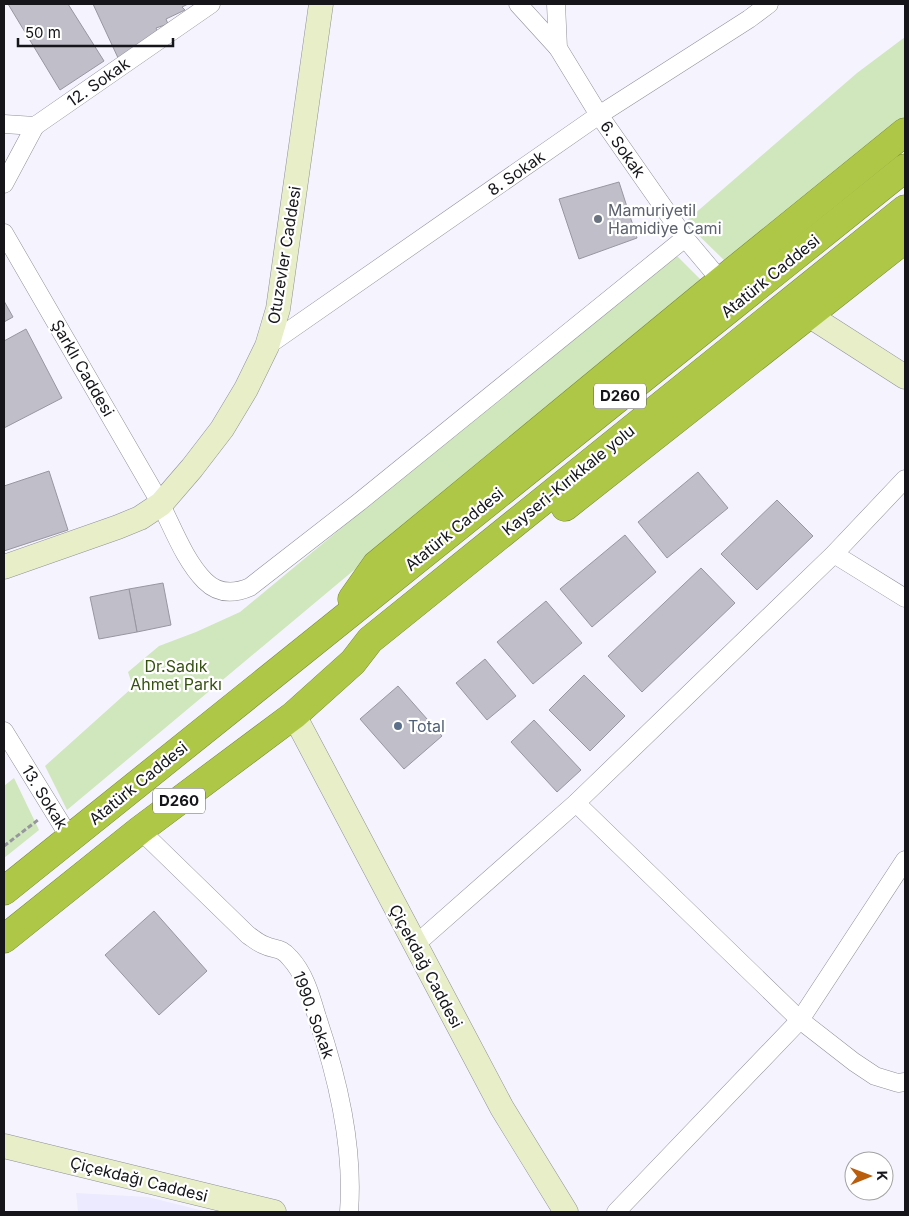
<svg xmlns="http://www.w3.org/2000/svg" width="909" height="1216" viewBox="0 0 909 1216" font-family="Inter,sans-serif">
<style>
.built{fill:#eceafe}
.green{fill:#d0e6bd}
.building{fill:#bfbec9;stroke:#9796a1}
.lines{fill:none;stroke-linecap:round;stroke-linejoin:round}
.street-casing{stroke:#908f9a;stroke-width:19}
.secondary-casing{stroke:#908f9a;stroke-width:25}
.highway-casing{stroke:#798937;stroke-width:29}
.path{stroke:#96969d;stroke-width:3;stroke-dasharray:5 2.5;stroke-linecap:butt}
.street{stroke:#fff;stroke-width:18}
.secondary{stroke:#e7eec8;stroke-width:24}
.highway{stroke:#afc747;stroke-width:28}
.worship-dot{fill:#6b7280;stroke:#fff;stroke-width:2}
.service-dot{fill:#5c6f8a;stroke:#fff;stroke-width:2}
.labels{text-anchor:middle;stroke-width:4.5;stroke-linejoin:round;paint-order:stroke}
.shield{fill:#fff;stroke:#5c5c5f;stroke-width:1}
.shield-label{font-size:15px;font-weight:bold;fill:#16161a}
.street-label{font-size:16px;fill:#16161a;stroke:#fff}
.worship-label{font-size:16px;fill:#5b616d;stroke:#fff;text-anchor:start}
.park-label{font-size:16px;fill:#35510f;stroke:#fff}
.service-label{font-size:16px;fill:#4e5e75;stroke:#fff;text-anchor:start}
</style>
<rect width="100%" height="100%" fill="#f5f4fe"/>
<path class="built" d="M76,1193L148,1197L208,1212H78Z"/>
<g class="green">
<path d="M905,37V119L727,263L685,222L857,73Z"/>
<path d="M676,255L701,280L67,810L45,766L133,687L128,672L159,646L196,632L240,612L478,415Z"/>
<path d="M14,778L39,830L4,858V786Z"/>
</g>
<g class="building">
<path d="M8,4H68L104,61L60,90Z"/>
<path d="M93,4H188L182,7L185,10L166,19L168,24L156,28L158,32L142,41L143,45L119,60Z"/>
<path d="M619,182L637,238L579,259L559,199Z"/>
<path d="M4,301L13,317L4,322Z"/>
<path d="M26,329L62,398L4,428V341Z"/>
<path d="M49,471L68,530L4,551V486Z"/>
<path d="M698,472L728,508L667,558L638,522Z"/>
<path d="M777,500L813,536L757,590L721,554Z"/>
<path d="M625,535L656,572L592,627L560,589Z"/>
<path d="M701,568L735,603L642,692L608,656Z"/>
<path d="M163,583L171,625L137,632L129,589Z"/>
<path d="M129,589L137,632L99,639L90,597Z"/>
<path d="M546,601L582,643L533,684L497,642Z"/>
<path d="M485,659L516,696L487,720L456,683Z"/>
<path d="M584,675L625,716L590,751L549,710Z"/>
<path d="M398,686L442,736L404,769L360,719Z"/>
<path d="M534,720L581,770L557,792L511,742Z"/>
<path d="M154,911L207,971L159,1015L105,955Z"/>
</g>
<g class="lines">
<g class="street-casing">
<g id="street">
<path d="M518,4L558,48"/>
<path d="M556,4L558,48L599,115L685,238L721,281"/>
<path d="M4,124L35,126L211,4"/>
<path d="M4,184L35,126"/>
<path d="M4,233C54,319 104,405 154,492C170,519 182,558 205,581C218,594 234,594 250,587L358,503L685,238"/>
<path d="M267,346L599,115L749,19L769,4"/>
<path d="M834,554L905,598"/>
<path d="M4,731L70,838"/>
<path d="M576,803L800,1020L854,1062L875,1076L898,1083L905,1082"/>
<path d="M140,830L248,935C253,938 258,943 264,945C276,951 280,946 290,958C305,974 311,997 317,1017C338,1079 354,1146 349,1212"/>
<path d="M415,945L576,803L834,554L905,479"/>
<path d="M616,1212L800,1020L905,860"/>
</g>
</g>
<g class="secondary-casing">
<g id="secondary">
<path d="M810,316L905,377"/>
<path d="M4,567L118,527L140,518L161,504L192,468L222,429L246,389L267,346L278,309L321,4"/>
<path d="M294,715L502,1108L566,1212"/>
<path d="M4,1146L274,1212"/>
</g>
</g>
<g class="highway-casing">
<g id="highway">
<path d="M565,507L905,239"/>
<path d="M352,599L376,565L721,281L905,132"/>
<path d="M4,891L905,168"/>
<path d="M4,939L140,830L294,715L353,662L370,640L905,209"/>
</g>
</g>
<path class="path" d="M4,846L38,820"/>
<use href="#street" class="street"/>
<use href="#secondary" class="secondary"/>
<use href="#highway" class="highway"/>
</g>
<circle class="worship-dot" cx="598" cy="219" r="5"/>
<circle class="service-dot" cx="398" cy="726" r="5"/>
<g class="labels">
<g class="shield">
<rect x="594" y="383.5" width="52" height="25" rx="4"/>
<rect x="153" y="788.5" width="52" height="25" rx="4"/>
</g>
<g class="shield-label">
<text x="620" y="401">D260</text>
<text x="179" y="806">D260</text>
</g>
<g class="street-label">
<text transform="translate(98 82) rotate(-35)" y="6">12. Sokak</text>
<text transform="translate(623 149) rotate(55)" y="6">6. Sokak</text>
<text transform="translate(516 173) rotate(-35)" y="6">8. Sokak</text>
<text transform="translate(284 255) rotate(-81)" y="6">Otuzevler Caddesi</text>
<text transform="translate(770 276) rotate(-39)" y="6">Atatürk Caddesi</text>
<text transform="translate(83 368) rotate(60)" y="6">Şarklı Caddesi</text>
<text transform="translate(568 480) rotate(-39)" y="6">Kayseri-Kırıkkale yolu</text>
<text transform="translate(454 529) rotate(-39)" y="6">Atatürk Caddesi</text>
<text transform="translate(138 783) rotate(-39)" y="6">Atatürk Caddesi</text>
<text transform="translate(45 797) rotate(58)" y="6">13. Sokak</text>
<text transform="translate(426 966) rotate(62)" y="6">Çiçekdağ Caddesi</text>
<text transform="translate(314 1015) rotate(70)" y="6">1990. Sokak</text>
<text transform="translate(139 1179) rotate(14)" y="6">Çiçekdağı Caddesi</text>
</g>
<g class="worship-label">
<text x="608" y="216">Mamuriyetil<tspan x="608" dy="18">Hamidiye Cami</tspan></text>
</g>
<g class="park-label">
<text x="176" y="672">Dr.Sadık<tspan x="176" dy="18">Ahmet Parkı</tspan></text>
</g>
<g class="service-label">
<text x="408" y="732">Total</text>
</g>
</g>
<rect width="909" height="1216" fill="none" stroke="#16161a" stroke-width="10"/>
<g transform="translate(869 1176) rotate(89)"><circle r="24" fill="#ffffff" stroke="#a2a2a3"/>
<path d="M0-4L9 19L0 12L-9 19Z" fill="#ba5d0d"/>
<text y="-8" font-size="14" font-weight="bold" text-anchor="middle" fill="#16161a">K</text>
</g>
<path d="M18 38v8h155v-8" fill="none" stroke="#16161a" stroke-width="2.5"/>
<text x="25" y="38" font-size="15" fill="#16161a" stroke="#ffffff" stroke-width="4" paint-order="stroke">50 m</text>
</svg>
